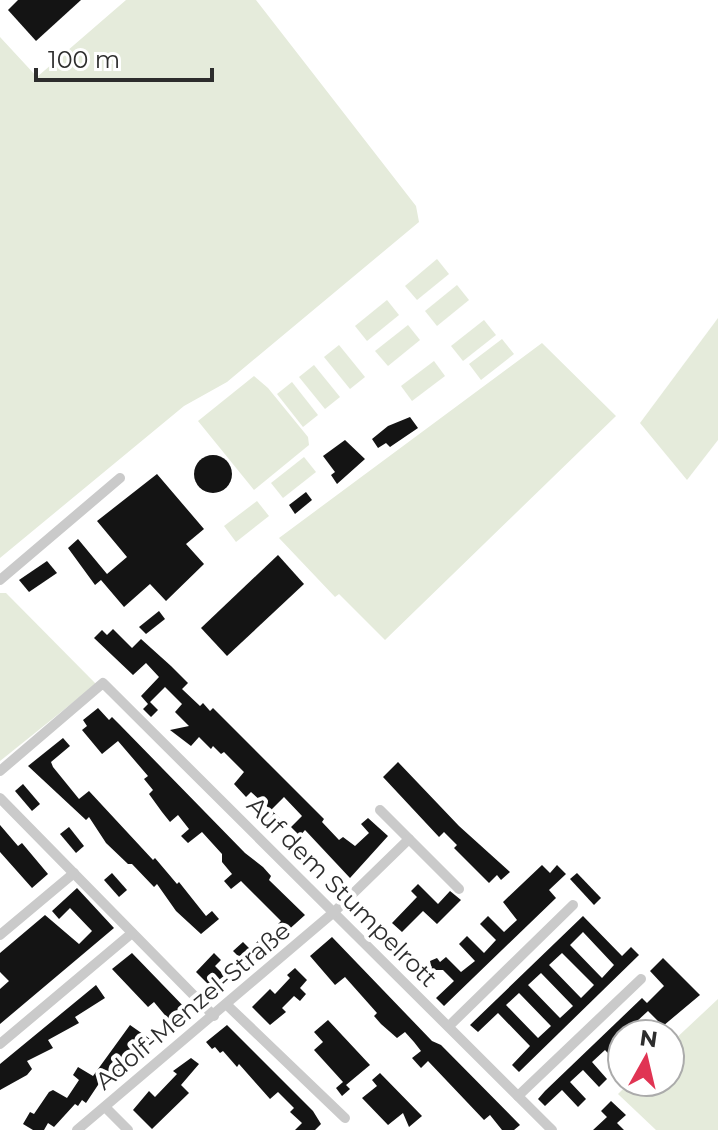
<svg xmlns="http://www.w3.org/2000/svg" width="718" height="1130" viewBox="0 0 718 1130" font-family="Montserrat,sans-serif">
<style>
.green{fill:#e5ebdb}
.building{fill:#141414;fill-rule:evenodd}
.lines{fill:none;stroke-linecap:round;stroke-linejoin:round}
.street{stroke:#cacaca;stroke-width:10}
.labels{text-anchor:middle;stroke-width:8;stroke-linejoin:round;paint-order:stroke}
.street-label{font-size:24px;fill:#2d2d2d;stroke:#fff}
</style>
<rect width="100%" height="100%" fill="#fff"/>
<g class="green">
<path d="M126,0H256L416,206L419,222L227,382L184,406L0,558V37L37,77Z"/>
<path d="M437,259L449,274L417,300L405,286Z"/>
<path d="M457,285L469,300L437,326L425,311Z"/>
<path d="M387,300L399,315L367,341L355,326Z"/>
<path d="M718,318V440L687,480L640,423Z"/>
<path d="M484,320L496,335L463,361L451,346Z"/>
<path d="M408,325L420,340L388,366L375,351Z"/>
<path d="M502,339L514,354L481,380L469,364Z"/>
<path d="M542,343L616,416L385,640L339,594L335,597L279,538Z"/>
<path d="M339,345L365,377L350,389L324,357Z"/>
<path d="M434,361L445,376L412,401L401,386Z"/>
<path d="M314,365L340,397L325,409L299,377Z"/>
<path d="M254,376L268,388L308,437L309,445L254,490L198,421Z"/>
<path d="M292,382L318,415L303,427L277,394Z"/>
<path d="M304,457L316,472L283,498L271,483Z"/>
<path d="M257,501L269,516L236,542L224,526Z"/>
<path d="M0,593H6L96,684L0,761Z"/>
<path d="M718,999V1130H656L618,1094L630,1082H670V1044Z"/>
</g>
<g class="building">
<path d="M18,0H81L36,41L8,10Z"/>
<path d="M410,417L418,428L390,447L386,443L378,448L372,439L388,426Z"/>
<path d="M345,440L365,459L337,484L331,475L335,472L323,456Z"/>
<circle cx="213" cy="474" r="19"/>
<path d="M157,474L204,529L186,544L204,564L166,601L150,584L124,607L101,580L95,585L68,548L78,539L107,574L127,557L97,521Z"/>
<path d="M306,492L312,500L295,514L289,505Z"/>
<path d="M278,555L304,584L227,656L201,628Z"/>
<path d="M47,561L57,573L29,592L19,580Z"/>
<path d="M159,611L165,619L146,634L139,627Z"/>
<path d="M113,629L132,648L141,639L171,666L188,683L182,689L200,706L203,703L210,711L213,708L324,819L322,822L339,840L343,837L355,846L369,833L361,824L368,818L388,836L350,878L305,830L300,836L291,827L302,816L284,797L271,810L284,822L276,830L263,818L271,810L251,792L246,797L234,784L244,772L224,752L221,754L213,746L211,749L199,737L191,746L170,730L189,726L175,712L182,704L165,687L150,702L158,710L151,717L143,709L148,704L141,696L159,677L146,663L133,675L94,638L102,630L107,635Z"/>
<path d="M98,708L109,720L112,717L120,725L245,853L263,867L271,876L269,880L305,915L285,933L278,924L281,921L241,881L231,889L224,881L232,874L222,862V854L202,832L188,843L181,836L189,829L178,815L170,822L162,812L149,794L153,790L144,779L148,776L118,741L102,754L82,730L87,726L83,720Z"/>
<path d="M63,738L70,746L51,762L53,767L79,799L89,791L153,860L155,858L177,884L179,882L206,916L212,911L219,919L201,934L176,911L157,884L154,887L132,864H128L106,843L89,817L86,820L28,766Z"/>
<path d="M398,762L459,826L510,872L501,880L497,875L489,883L454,848L457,845L444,832L439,837L383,777Z"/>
<path d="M23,784L40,804L32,811L15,791Z"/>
<path d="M0,825L18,846L22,843L48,874L32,888L0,852Z"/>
<path d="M69,827L84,846L76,853L60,834Z"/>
<path d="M542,865L550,873L557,865L566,874L549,890L556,898L444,1006L436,998L454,981L443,970H432L430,961L437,958L440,962L446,957L461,972L475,961L459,944L467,936L484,953L496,940L480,924L488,916L504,932L517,920L503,902Z"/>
<path d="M112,873L127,890L119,897L104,880Z"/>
<path d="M577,873L601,898L594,905L570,879Z"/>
<path d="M418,884L438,904L450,891L461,900L437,924L423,911L402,932L392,923L417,897L411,891Z"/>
<path d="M77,888L114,928L0,1024V989L9,981L0,972V953L45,915L79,944L92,931L70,908L59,919L52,911Z"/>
<path d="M583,916L622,956L631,947L639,955L519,1072L512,1065L530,1046L498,1013L478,1032L470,1025ZM583,932L614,965L602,978L570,945ZM562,953L594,985L581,998L549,965ZM541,973L573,1006L560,1018L528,985ZM519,993L551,1026L538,1038L506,1005Z"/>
<path d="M262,937L269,946L239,972L234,966L241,959L233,951L243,942L250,949Z"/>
<path d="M332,937L432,1041L441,1045L520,1125L514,1130H502L490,1115L484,1120L428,1061L421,1068L412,1058L421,1051L414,1042L405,1032L397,1038L381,1024L374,1016L377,1013L345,977L335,985L310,956Z"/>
<path d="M132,953L190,1013L174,1026L154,1002L148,1007L112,969Z"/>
<path d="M214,953L221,960L215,966L228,979L215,991L196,972Z"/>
<path d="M663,958L700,995L663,1026L648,1011L635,1023L646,1034H630L626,1030L613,1042L622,1052V1068L605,1050L592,1062L607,1079L599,1087L583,1070L570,1082L586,1099L578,1107L562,1090L545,1106L538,1099L545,1091L642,998L647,1003L664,986L650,971Z"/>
<path d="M295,968L307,980L300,988L306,994L300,1001L294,996L282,1008L286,1012L270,1025L252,1007L270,989L275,994L290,978L287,975Z"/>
<path d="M96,985L105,998L75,1017L79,1023L48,1040L53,1048L27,1061L32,1069L27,1075L0,1090V1064Z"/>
<path d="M328,1020L370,1065L346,1085L350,1089L342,1096L336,1088L343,1082L314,1050L323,1042L314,1032Z"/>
<path d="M130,1025L150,1039L141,1053L137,1050L116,1075L112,1072L104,1085L100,1082L86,1103L82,1100L78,1106L75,1104L54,1127L48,1123L44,1130H33L23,1124L30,1112L34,1114L49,1092L53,1090L67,1098L79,1080L73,1075L78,1067L93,1076Z"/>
<path d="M227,1025L313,1111L321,1124L315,1130H295L302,1123L290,1112L294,1108L278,1092L270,1099L239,1064L237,1067L223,1051L220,1053L215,1047L212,1049L206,1042Z"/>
<path d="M191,1058L199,1064L181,1085L189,1093L152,1129L133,1110L149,1091L155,1097L177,1074L173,1071Z"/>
<path d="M380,1073L422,1116L409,1127L403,1113L388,1125L362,1098L377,1086L372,1080Z"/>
<path d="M611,1101L626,1115L617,1123L624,1130H593L607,1117L601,1111Z"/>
</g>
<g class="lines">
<g class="street">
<path d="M0,580L120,478"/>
<path d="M0,771L103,683L552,1130"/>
<path d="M0,798L214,1016"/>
<path d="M380,810L459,889"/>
<path d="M0,935L74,873"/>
<path d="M227,1005L345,1118"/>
<path d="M449,1026L573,905"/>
<path d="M0,1044L132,933"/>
<path d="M518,1096L641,979"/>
<path d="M105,1107L128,1130"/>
<path d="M77,1130L334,912L409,839"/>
</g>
</g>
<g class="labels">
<g class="street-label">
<text transform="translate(342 892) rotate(45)" y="8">Auf dem Stumpelrott</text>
<text transform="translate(193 1006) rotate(-40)" y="8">Adolf-Menzel-Straße</text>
</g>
</g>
<g transform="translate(646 1058) rotate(8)"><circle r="38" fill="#ffffff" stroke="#ababab" stroke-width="2"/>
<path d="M0-6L14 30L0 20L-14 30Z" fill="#e03453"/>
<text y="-12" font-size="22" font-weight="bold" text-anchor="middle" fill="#2d2d2d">N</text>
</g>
<path d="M36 68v12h176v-12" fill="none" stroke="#2d2d2d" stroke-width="4"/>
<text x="48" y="68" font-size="24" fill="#2d2d2d" stroke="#ffffff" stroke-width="6" paint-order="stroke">100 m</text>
</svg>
